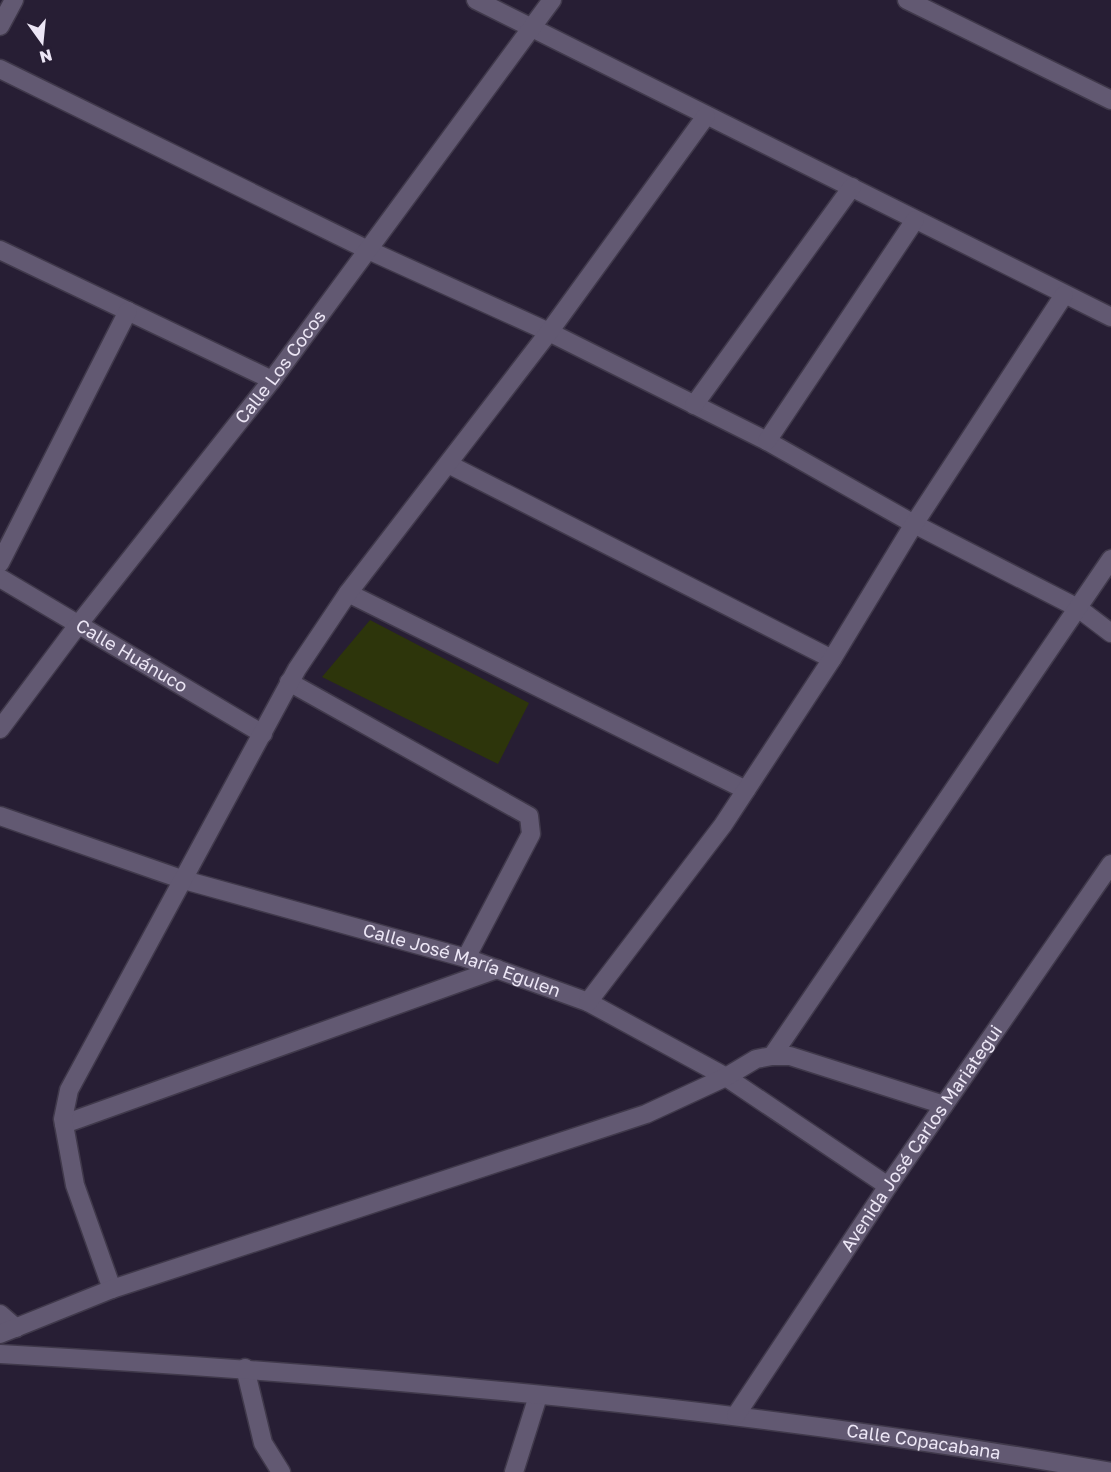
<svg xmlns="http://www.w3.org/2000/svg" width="1111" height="1472" viewBox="0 0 1111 1472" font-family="'Golos Text',sans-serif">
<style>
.green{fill:#2d350b}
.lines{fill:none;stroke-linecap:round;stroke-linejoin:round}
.street-casing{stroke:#40394b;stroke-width:21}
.secondary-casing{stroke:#40394b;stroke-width:21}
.street{stroke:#625972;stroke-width:18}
.secondary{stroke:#625972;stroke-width:18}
.labels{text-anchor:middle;stroke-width:4.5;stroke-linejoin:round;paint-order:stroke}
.street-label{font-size:18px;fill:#ece6f5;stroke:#271e34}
</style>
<rect width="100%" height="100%" fill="#271e34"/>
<path class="green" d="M370,620L529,703L498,764L322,677Z"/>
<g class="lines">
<g class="street-casing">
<g id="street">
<path d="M476,0L1111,317"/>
<path d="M907,0L1111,100"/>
<path d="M0,26L14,0"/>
<path d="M0,69L366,249L549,332L767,441L914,524L1078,608L1111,633"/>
<path d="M0,250L272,380"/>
<path d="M694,405L852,187"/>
<path d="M767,441L915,220"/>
<path d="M448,464L832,659"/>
<path d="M0,563L128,311"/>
<path id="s1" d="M0,578L263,734"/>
<path d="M348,593L746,790"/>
<path d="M289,682L529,816L531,834L466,958"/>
<path id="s2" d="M0,729L78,625L272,380L552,0"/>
<path id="s3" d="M0,816L184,880L466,958L588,1002L726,1077L888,1186"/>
<path d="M588,1002L723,825L832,659L914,524L1064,295"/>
<path d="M772,1056L1111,559"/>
<path d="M64,1124L497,969"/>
<path d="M112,1289L75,1185L63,1119L69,1090L297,669L348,593L549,332L706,116"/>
<path d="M0,1314L16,1328"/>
<path d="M0,1334L112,1289L646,1114L726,1077L756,1059L772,1056H790L944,1105"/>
<path d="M245,1368L263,1443L281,1472"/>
<path d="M514,1472L538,1396"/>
</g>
</g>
<g class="secondary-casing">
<g id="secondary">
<path id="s4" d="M0,1354C372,1375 744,1407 1111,1472"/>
<path id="s5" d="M736,1415L888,1186L1111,864"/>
</g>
</g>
<use href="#street" class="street"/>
<use href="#secondary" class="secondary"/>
</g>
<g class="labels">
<g class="street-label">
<text dy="6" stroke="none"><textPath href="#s2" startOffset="458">Calle Los Cocos</textPath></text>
<text dy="6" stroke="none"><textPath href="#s1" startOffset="153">Calle Huánuco</textPath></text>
<text dy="6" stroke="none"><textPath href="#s3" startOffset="484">Calle José María Egulen</textPath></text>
<text dy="6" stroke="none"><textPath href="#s5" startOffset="333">Avenida José Carlos Mariategui</textPath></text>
<text dy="6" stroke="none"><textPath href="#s4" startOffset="928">Calle Copacabana</textPath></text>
</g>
</g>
<g transform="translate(42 42) rotate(165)" stroke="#271e34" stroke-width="4.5" paint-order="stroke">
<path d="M0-4.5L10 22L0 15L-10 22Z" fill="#ece6f5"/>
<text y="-9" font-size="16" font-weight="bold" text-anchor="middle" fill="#ece6f5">N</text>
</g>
</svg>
